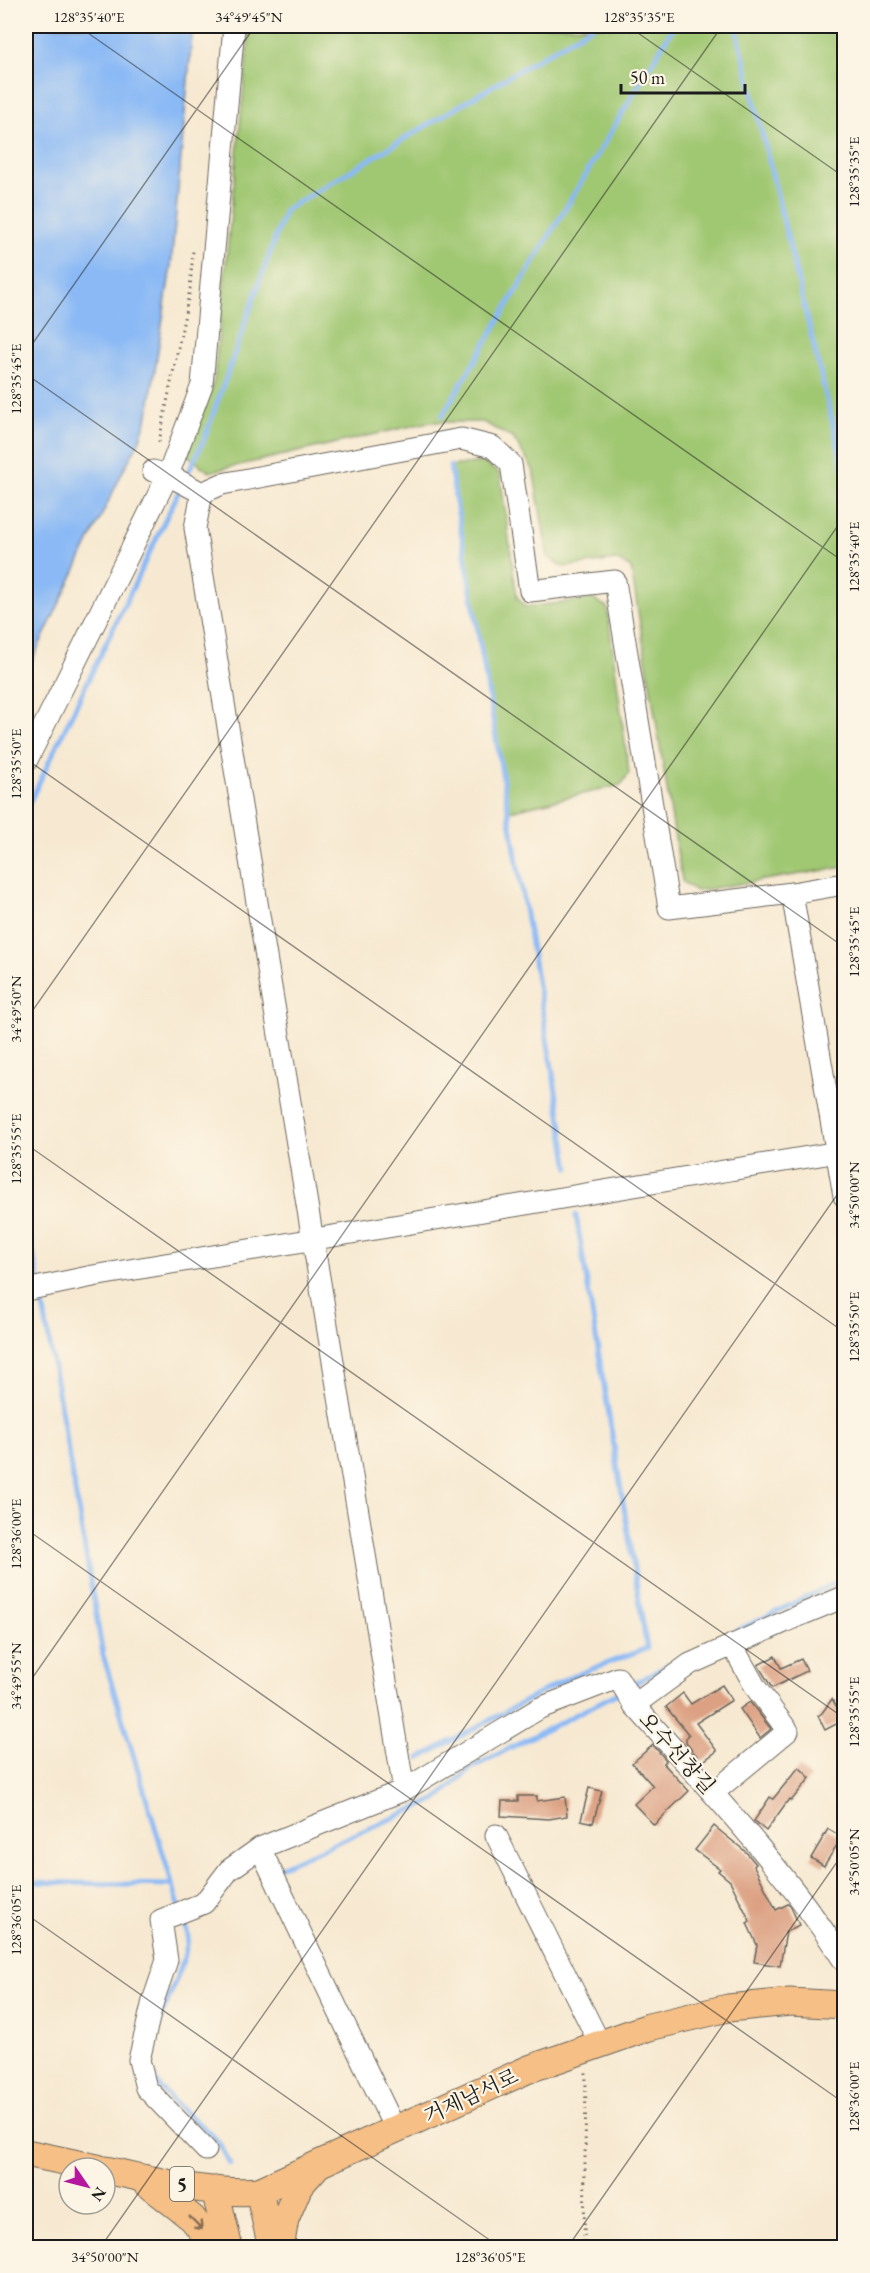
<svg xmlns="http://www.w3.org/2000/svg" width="870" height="2273" viewBox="0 0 870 2273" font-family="'EB Garamond','Noto Serif KR',serif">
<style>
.green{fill:#a0c772;stroke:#5e7247;stroke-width:1.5}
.water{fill:#8ab9f5;stroke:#536a88;stroke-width:1.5}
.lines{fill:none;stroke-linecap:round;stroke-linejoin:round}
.stream{stroke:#8ab9f5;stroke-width:5}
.building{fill:#dca082}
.minor-casing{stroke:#69645b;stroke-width:23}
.major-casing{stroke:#69645b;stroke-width:29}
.path{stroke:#69645b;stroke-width:3;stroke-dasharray:1.5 4.5;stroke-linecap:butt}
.minor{stroke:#fff;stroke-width:21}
.major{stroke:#f5bf86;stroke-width:27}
.oneway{stroke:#886e51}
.ticks{fill:none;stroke:#1c1c1c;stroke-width:1.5;stroke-opacity:0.45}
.labels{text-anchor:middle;stroke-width:4.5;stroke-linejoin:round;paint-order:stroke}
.shield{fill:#fcf5e5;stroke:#5f5d58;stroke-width:1.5}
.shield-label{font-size:20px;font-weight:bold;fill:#1c1c1c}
.street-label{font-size:21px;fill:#1c1c1c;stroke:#fcf5e5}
.neatline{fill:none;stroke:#1c1c1c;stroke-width:2}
.ticks-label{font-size:15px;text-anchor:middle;fill:#1c1c1c}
</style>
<rect width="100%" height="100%" fill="#fcf5e5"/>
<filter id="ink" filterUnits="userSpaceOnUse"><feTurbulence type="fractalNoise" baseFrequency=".0167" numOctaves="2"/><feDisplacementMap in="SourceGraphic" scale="12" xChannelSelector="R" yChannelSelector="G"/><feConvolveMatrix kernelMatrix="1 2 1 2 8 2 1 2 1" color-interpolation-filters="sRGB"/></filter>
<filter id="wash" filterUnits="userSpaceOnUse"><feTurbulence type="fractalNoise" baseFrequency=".008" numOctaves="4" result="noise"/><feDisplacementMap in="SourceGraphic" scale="24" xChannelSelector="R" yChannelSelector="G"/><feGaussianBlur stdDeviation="1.35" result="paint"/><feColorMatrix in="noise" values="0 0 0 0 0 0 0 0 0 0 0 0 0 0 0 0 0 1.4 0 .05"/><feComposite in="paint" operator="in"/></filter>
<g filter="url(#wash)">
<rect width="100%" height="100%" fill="#f7e9d1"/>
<g class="green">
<path d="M250,26H844V867L696,891L682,881L631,568L616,560L563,567L548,557L533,469L513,438L483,422H429L209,472L187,455L214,381Z"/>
<path d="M483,462L500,474L517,597L525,607L593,599L607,607L629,773L621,785L509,811L450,466Z"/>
</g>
<path class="water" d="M26,26H193L171,266L148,415L139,442L124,469L26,673Z"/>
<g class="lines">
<g class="stream">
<path d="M736,26L844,470"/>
<path d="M442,416L674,26"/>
<path d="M450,466L569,1168"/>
<path d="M185,479L204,440L285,210L593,26"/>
<path d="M26,810L181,487"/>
<path d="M26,1217L39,1284"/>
<path d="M41,1293L103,1655L180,1909"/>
<path d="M708,1645L844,1579"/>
<path d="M628,1687L683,1657"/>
<path d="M420,1758L568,1678L647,1648L576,1215"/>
<path d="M282,1866L437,1799L471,1768L620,1692"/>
<path d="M26,1882L172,1885"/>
<path d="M182,1918C184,1924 187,1930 188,1936C188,1968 139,2048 152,2073C165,2100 192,2117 213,2136C221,2143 225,2155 230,2164"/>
</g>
</g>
<g id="blocks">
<g class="building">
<path d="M775,1656L781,1668L801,1659L807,1671L772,1688L758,1665Z"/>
<path d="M722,1685L732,1700L696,1723L717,1751L702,1762L686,1743V1738L689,1735L666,1707L683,1693L691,1704Z"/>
<path d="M832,1699L844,1720L825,1730L818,1716L822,1713Z"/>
<path d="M750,1702L771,1729L760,1738L740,1709Z"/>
<path d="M653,1745L666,1760L663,1763L689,1791L654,1825L634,1804L653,1786L632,1763Z"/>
<path d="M799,1767L810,1778L791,1801L789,1799L766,1831L754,1821L770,1797L773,1799Z"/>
<path d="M589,1788L602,1791L593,1823L581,1820Z"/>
<path d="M518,1796H537V1801L565,1797L567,1816L549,1819L501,1816L502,1801H518Z"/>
<path d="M714,1826L746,1852L756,1864L754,1866L776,1910L788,1904L791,1907L799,1925L786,1932L780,1966L754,1962L757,1945L747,1923L750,1921L730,1881L718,1871L720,1869L695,1850Z"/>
<path d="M828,1829L842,1837L824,1866L811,1858Z"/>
</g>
</g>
</g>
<g filter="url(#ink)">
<use href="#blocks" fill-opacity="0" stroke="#69645b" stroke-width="1.5"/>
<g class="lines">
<g class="minor-casing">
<g id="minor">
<path d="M153,471L168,475L202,493"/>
<path d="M26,762L168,475L202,385L234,26"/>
<path d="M792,893L844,1196"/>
<path d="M26,1290L93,1276L844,1151"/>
<path d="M844,1597L798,1616L690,1664L634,1705C708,1788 784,1868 844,1961"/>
<path d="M404,1790L195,528L202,493L222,484L461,439L493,447L511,464L530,591L615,581L669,908L792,893L844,884"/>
<path d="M713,1793L788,1731L756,1688L732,1645"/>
<path d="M496,1835L600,2044"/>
<path d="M260,1848L396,2131"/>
<path d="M206,2150L146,2088L139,2060L153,2001L167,1960L161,1920L204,1903L229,1870L260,1848L404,1790L540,1708L618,1678L634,1705"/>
</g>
</g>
<g class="major-casing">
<g id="major">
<path d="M26,2153L97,2168"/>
<path d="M105,2170C155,2180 208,2195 259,2191L529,2069L649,2027L728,2008L790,2002L844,2005"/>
<path d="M142,2179L192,2218L216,2248"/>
<path d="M215,2190L229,2248"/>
<path d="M259,2191L272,2248"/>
<path d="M280,2248L285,2219L299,2186L315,2168"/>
</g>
</g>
<g class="path">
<path d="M159,442L190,289L193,251"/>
<path d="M584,2248L586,2072"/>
</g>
<use href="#minor" class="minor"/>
<use href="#major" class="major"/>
</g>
<defs><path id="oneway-shaft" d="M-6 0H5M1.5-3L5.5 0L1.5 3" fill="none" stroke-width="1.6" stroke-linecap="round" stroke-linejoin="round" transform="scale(1.5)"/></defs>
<use class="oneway" href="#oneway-shaft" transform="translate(196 2223) rotate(46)"/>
</g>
<path class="ticks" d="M78,26L844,562M628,26L844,177M26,353L255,26M26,374L844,947M26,759L844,1332M26,1020L722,26M26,1144L844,1718M26,1529L844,2103M26,1687L844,517M26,1914L501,2248M100,2248L844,1185M567,2248L844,1852"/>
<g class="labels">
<rect class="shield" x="170" y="2167" width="24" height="34" rx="4.5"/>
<g class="shield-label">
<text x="182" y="2191">5</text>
</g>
<g class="street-label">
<text transform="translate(677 1753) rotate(48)" y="7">오수선창길</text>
<text transform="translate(471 2096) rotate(-25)" y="7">거제남서로</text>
</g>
</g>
<rect width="870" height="2273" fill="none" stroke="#fcf5e5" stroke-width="66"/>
<g transform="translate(87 2186) rotate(125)"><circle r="28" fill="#fcf5e5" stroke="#a29e95" stroke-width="1.5"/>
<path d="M0-4.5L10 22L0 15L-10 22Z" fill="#b5179e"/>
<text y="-9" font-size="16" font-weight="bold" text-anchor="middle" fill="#1c1c1c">N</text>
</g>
<path d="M621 84v9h124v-9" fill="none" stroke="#1c1c1c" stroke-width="3"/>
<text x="630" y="84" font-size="18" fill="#1c1c1c" stroke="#fcf5e5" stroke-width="4.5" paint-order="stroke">50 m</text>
<rect x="33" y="33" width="804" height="2207" class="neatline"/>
<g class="ticks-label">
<text x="89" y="22">128°35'40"E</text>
<text x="249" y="22">34°49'45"N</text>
<text x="639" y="22">128°35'35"E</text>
<text transform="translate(854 172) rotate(-90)" y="5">128°35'35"E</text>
<text transform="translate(16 379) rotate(-90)" y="5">128°35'45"E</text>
<text transform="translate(854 557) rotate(-90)" y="5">128°35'40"E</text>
<text transform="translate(16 764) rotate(-90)" y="5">128°35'50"E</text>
<text transform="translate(854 942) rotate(-90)" y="5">128°35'45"E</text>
<text transform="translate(16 1009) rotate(-90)" y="5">34°49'50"N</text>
<text transform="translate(16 1149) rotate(-90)" y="5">128°35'55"E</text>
<text transform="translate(854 1195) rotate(-90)" y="5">34°50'00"N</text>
<text transform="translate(854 1327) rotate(-90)" y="5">128°35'50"E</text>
<text transform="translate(16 1534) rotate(-90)" y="5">128°36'00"E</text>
<text transform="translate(16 1676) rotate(-90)" y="5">34°49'55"N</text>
<text transform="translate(854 1712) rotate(-90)" y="5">128°35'55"E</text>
<text transform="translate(854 1862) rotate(-90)" y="5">34°50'05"N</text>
<text transform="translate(16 1920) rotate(-90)" y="5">128°36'05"E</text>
<text transform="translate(854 2097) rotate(-90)" y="5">128°36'00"E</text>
<text x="105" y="2262">34°50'00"N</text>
<text x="490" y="2262">128°36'05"E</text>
</g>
</svg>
